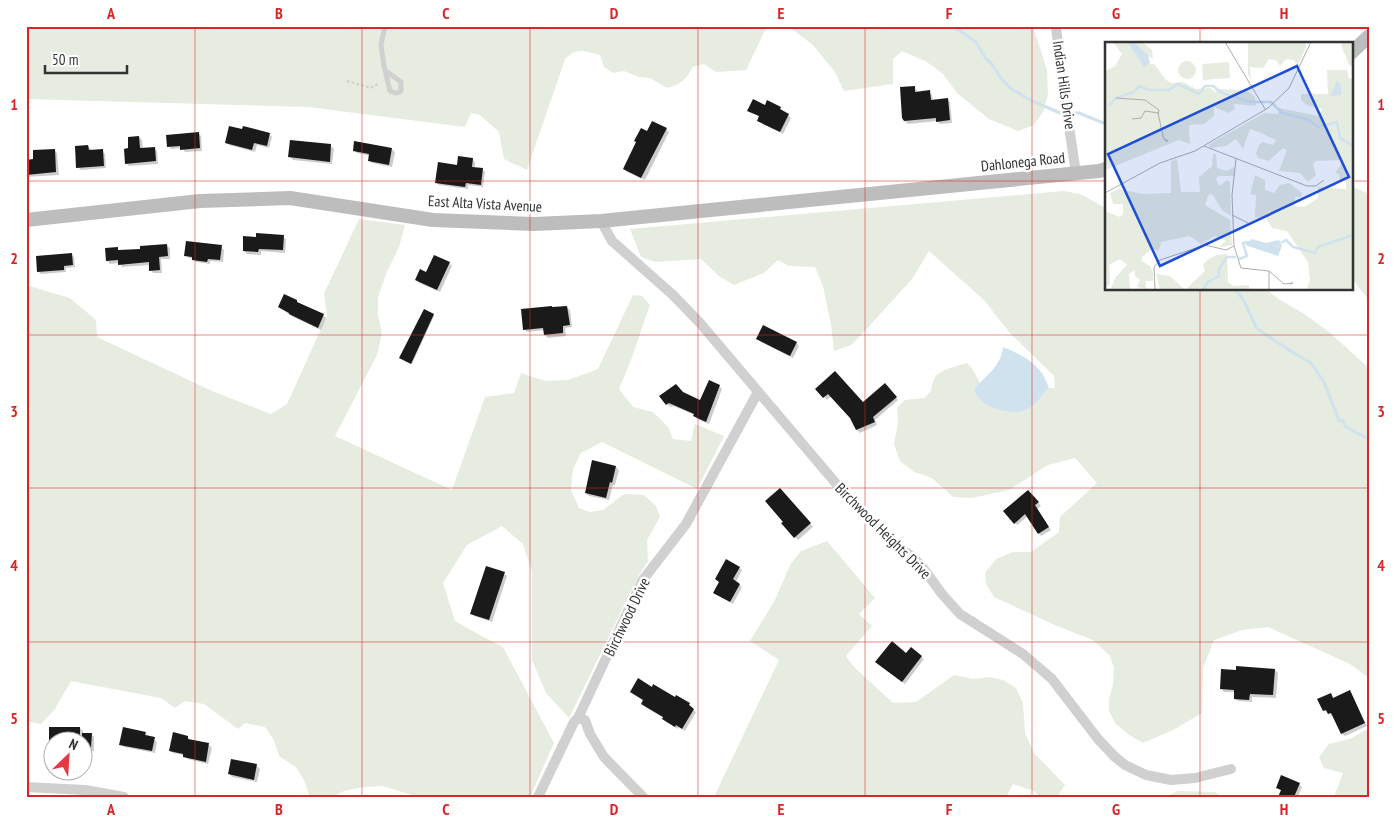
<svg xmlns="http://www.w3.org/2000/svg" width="1395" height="823" viewBox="0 0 1395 823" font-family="'PT Sans Narrow',sans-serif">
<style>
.green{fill:#e6ecdf}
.water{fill:#cfe2ee}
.shadow{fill:#0003}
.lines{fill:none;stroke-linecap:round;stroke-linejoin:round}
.stream{stroke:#cfe2ee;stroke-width:3}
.building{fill:#1a1a1a}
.path{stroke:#cdcdcd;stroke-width:2;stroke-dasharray:2.5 2.5;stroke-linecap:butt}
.lane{stroke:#d0d0d0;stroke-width:5}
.street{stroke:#d0d0d0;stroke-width:10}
.secondary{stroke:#bdbdbd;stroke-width:14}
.grid{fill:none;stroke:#d62828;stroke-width:1;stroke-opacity:0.55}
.labels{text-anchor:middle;stroke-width:5;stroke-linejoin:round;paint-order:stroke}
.street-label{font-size:15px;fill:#333;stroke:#fff}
.inset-river{fill:none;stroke:#cfe2ee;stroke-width:2.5}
.inset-road{fill:none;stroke:#adadad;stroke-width:1}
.view{fill:#1d4ed8;fill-opacity:0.15;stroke:#1d4ed8;stroke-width:2.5}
.inset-edge{fill:none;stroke:#333;stroke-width:2.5}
.neatline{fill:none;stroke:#d62828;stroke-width:2}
.grid-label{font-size:16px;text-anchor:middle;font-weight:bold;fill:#d62828}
</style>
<rect width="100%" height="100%" fill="#fff"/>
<g class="green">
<path d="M26,26H767L746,70L716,72L704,64L693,67C685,80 682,84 667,88L650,78L639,77L624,71L613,73L604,67L600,55C584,51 577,47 565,59L527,170L504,159L499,132L480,115L471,113L465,127L308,107L26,99Z"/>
<path d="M788,26H1033L1047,70L1048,94L1043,112L1034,125L1018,131L989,119L957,93L943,74L927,62L902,51L893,59V84L844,91L835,72L813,45Z"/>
<path d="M1351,186L1369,194V300L1351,278Z"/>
<path d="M1064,191L1080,194L1106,208V289H1266L1280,300L1303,313L1329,332L1369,368V678L1350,664L1268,627L1242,630L1214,640L1203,668L1202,713L1173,730L1143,743L1129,735L1115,723L1109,711V699L1113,685L1114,668L1110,656L1093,640L1057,626L994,597L986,584L985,573L996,559L1013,552H1031L1059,532L1060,517L1097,483L1075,458L1048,465L1009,490L972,498L953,497L932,478L914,472L900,461L894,444L898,424L897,408L905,400L924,398L931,391C932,388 932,382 934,379C938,370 957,366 967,363L973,370L980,383L974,389L978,397L989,405L1001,410L1040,398L1049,388H1055L1054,376L1010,333L984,300L929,251L912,279L862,334L851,345L834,351L831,325L823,286L815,267L789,266L778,260L764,273L734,285L719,276L701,259L655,262L641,257L630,229Z"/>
<path d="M359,219L405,225L399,247L386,274L378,297V315L382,333L377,355L335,436L452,490L485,397L514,393L521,373L545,381L568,380L598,369L633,295L642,296L650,305L631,360L619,389L633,407L653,412L669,428L673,439L691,441L695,424L724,436L697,489L602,442L581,453L573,469L571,490L579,508L590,512L603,510L624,494L644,495L656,506L660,517L647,540L648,561L638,577L569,718L546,693L532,660V571L523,544L502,526L467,545L443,583L455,621L478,634L503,647L554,743L530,797H419L382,786L363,787L344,791L332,797H310L304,780L296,767L279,756L274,740L265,727L245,723L238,729L204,704L185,701L175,708L161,698L71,681L55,709L41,724L26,721V285L70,298L96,320L97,337L212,391L271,414L287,404L327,316L324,294Z"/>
<path d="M827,541L875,598L859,614L872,626L846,656L853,666L893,703L916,702L954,675L973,679L990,677L1003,680L1016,688L1023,703L1025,733L1034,753L1065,785L1057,797H1040L1034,791L1013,784L1006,797H714L779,660L750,641L775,600L790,565L801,551Z"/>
<path d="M1369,728V797H1334L1343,773L1324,768L1319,757L1329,744L1350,739Z"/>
<path d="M1178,791L1215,792L1222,797H1166Z"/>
</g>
<path class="water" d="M1003,347C1025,356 1041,364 1049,388C1042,395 1035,406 1025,410C1012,415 987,409 978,397C976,395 975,392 974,389C986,375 1001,367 1003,347Z"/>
<g class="shadow">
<path d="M914,87L917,90L918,93L929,92L932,95L933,101L947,99L950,102L952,123L940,124L937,121L908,124L905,121Z"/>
<path d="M765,107L780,108L791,118L783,134L762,123L759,120L760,117L749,110Z"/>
<path d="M666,129L669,132L645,180L627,172L624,169L647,133Z"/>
<path d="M199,134L201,136L202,151L185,152L182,148L171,149L169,146Z"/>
<path d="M269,134L272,137L269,148L257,145L255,152L229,145L226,142Z"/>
<path d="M139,137L142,140L143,149L154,148L157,151L158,164L129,166L126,163L130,150Z"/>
<path d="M291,141L331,146L334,149L332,164L293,160L290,157Z"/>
<path d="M88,146L91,149V151H102L105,154L106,168L81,170L78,167Z"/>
<path d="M392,149L395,152L392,167L372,163L369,160L370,156L357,153L354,150Z"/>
<path d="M54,150L57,153L59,175L26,177V161L35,160Z"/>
<path d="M472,159L475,162V168L482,169L485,172L483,187L468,185V189L439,185L436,182Z"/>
<path d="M283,237L286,239L285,253L261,251V255L247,254L244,251Z"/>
<path d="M167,246L170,248V259H161L162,273H153L151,270L150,265L122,267L119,263L110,264L107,261L117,248L120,251L141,250Z"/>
<path d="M221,247L224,250L223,262L210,261V264L196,262L193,259L189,258L186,255Z"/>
<path d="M71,254L74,257L75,267L66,268V272L41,274L38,271Z"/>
<path d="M449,263L452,266L440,292L419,283L417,280Z"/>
<path d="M297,301L300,304L323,315L326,318L321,330L293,317L279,307Z"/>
<path d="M567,307L570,310L572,327L565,328L566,336L548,338L545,335V330L527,332L524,329Z"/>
<path d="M433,315L434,316L412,364L402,359Z"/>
<path d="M758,339L796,343L799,346L793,358L761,342Z"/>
<path d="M709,382L719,386L722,389L709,424L697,419L695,415L673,406L670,407L661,396L683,394L701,402Z"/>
<path d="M888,388L898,400L875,420L877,425L860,433L857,430L851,417L832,396L827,400L817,389L863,403Z"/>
<path d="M616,467L619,470L615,485H613L609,500L589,496L586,493Z"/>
<path d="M780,490L813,527L798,540L783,523L785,522Z"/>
<path d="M1031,494L1041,506L1037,509L1051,530L1041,536L1028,516L1017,525L1015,523Z"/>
<path d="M740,568L742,570L736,582L742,587L733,604L714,592Z"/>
<path d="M504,574L507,576L492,622L474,616L471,613Z"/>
<path d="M911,649L924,659L905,684L880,665L907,654Z"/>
<path d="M1275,670L1278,673L1276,698L1252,697V702L1238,701L1235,699V692H1224L1221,689Z"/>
<path d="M652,688L689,704L692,707L691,708L696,712L685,731L679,727L678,729L666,722L663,719L664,718L645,707Z"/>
<path d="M1331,695L1334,699L1352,695L1367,726L1345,736L1342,734L1333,715L1332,716L1329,712L1327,713L1324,710Z"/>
<path d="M50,728H80L83,731V734H91L94,737V751H83L82,740H52V751L50,748Z"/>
<path d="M145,733L157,742L155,753L124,747L121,744Z"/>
<path d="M188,737L190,741L209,745L212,748L208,764L187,759L184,755L173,753L170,750Z"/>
<path d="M232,760L257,766L260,769L257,782L232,777L229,774Z"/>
<path d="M1299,784L1302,787L1298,797H1279L1282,791L1277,787Z"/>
</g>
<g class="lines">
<g class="stream">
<path d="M953,26L976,42L986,59L991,63L1001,78L1010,88L1030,100L1060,113H1079L1106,124"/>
<path d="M1235,289L1244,301L1256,327L1259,330L1292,352L1311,363L1324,382L1339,420L1343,421L1346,427L1369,439"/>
</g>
</g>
<g class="building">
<path d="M915,86V92L930,90L931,100L948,98L950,120L936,122V118L904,121L902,118L900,87Z"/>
<path d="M753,99L765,105L767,100L781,107L780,109L789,114L780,132L757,121L759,116L747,111Z"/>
<path d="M652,121L667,128L641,178L623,169L636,142L634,141L641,128L647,131Z"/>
<path d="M229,126L242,129L243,126L270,133L267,146L254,143L252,150L225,143Z"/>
<path d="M199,132L200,148L180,150V146L167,147L166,135Z"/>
<path d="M139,136L140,148L155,147L156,161L125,164L124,149L128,148V137Z"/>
<path d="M290,140L331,144L330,162L288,157Z"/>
<path d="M354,141L392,148L389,165L368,161L369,154L353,151Z"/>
<path d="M88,145L89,150L103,149L104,166L76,168L75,146Z"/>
<path d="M55,149L56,172L26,175V160L33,159V150Z"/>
<path d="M458,156L473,158L472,167L483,168L481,185L466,183L465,187L435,183L438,162L457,165Z"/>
<path d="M256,233L284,235L283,250L259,249L258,252L243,251V236L256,237Z"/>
<path d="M186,241L222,245L220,260L208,259L207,262L192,260V257L184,256Z"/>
<path d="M167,244L168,256L159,257L160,270L149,271V262L118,265V260L106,261L105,248L118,247V250L140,249V246Z"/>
<path d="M72,253L73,265L64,266V270L37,272L36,256Z"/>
<path d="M434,255L450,262L437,290L415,280L420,269L426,272Z"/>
<path d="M284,294L297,300V302L324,314L318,328L289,314V313L278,307Z"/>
<path d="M552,306V307L567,306L570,325L563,326V333L544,335L543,328L523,330L521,309Z"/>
<path d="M424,309L434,314L411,364L399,358Z"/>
<path d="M763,325L797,342L790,356L756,339Z"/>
<path d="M835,371L863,402L885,383L897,397L873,417L875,422L856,430L850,418L828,394L823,398L815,389Z"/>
<path d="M709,380L720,385L706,422L693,416L694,414L669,403L666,405L659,396L676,384L683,392L700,400Z"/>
<path d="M592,460L616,466L612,483L610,482L606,498L585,493Z"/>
<path d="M780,488L811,523L794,538L781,523L783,522L765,501Z"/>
<path d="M1028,490L1039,502L1035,505L1049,527L1038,534L1025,514L1014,524L1003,511Z"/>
<path d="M726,559L740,567L733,579L740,584L730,602L713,593L719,582L715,579Z"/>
<path d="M486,566L505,572L489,620L470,614Z"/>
<path d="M892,641L906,653L911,647L922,656L902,682L875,662Z"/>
<path d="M1236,666L1275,669L1273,695L1250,694L1249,700L1234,699V690L1220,689L1221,669L1236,670Z"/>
<path d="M638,678L652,687L653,684L675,697L676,695L690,703L689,705L694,709L682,729L676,725L675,727L662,719L663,717L641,704L643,700L630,692Z"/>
<path d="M1350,690L1365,723L1341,734L1331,713L1328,714L1326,710L1323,711L1317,699L1331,693L1333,698Z"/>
<rect x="49" y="727" width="31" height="13"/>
<path d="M123,727L146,732L145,735L155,737L152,751L119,745Z"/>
<path d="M173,732L188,736V739L209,743L206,762L183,757V754L169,751Z"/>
<path d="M82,733H92L91,748H82Z"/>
<path d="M231,759L257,764L254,780L228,774Z"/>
<path d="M1281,775L1300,783L1294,797H1278L1281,790L1276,788Z"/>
</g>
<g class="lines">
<path class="path" d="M347,81L371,88L379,83"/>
<path class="lane" d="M385,26L381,45L384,66L390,91C395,93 397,94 401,91V82L386,71"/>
<g class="street">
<path d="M1056,26L1061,74L1076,173"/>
<path d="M601,221L612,241L673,295L700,323L856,507L884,532L898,547L913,557L923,568L942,594L960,614L1023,654L1052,679L1098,739L1115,757L1125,765L1146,775L1171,780L1195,778L1231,769"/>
<path d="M578,718L585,720L590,734L604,757L643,797"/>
<path d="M26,787L85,790L124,797"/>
<path d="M538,797L574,722L578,718L642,581L686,524L758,392"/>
</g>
<g class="secondary">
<path d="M1351,53L1369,36"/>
<path d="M26,220L200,201L290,198L433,220L534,224L601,221L1099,171L1106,169"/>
</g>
</g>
<path class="grid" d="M195,26V797M362,26V797M530,26V797M698,26V797M865,26V797M1032,26V797M1200,26V44M26,181H1106M1351,181H1369M1200,289V797M26,335H1369M26,488H1369M26,642H1369"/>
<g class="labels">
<g class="street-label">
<text transform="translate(1064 85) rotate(82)" y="5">Indian Hills Drive</text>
<text transform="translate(1023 162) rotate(-6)" y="5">Dahlonega Road</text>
<text transform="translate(485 204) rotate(3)" y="5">East Alta Vista Avenue</text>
<text transform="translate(883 531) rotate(45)" y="5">Birchwood Heights Drive</text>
<text transform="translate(627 617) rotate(-64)" y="5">Birchwood Drive</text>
</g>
</g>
<g transform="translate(1105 42)">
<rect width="248" height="248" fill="#fff"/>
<path d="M8,0H22L37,22H49L61,38L67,41L78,40L91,47L105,46L111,51L110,47L141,48L150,55L151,64L129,62L130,67L123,71L109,65V74L99,82L84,83L85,102L74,98L0,128V29L10,24L17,12ZM29,0H37L47,8L48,18ZM143,0H200L201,5L192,25L189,18L181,17L175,24L171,18L164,17L158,26L145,25L146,38L143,32ZM235,0L247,1V24L244,23ZM73 28a9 9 0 1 1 18 0a9 9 0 1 1-18 0ZM124,20L125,36L98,38L97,22ZM222,28H242L244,36L248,37L247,247H202L205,238L203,220L182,189L167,186L161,176L150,175L151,153L145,152L150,133L160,138V148L169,151L175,143L184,141L197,151L196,155H190V164L199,165L213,156V145L241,147V139H235L234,132L230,131L237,121L235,118L211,119L208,122L211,133L203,140L195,131L174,129L182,108L178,106L164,119L153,116L151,111L154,103L157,100L168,103L171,98L156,91L145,87L138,107L131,97L121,104L106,106L103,103L159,71L173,72L174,66L214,74L217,67L202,63L196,58V52H223ZM108,112H111L112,126L122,129L129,125V134H113L111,137L114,144L122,138L125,140L126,174L117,168L108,153L104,152L100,163L125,178L127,203L114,205L121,199L110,194L96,202L85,194L56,200L54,208H45L37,215V219L45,224L48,231V239H41V247L32,245L35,238L30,234V228L24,232L25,247H6L10,236L22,223L15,217L4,223L5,240L3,245L0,243V169L15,175L18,172V162H8L5,151L14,147L38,152L66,151V119L72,117L76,150H95L94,135L107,124ZM122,212L123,240L128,244L144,243V247H81L100,229L98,222L104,217L111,213ZM51,232L65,234L79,247H55Z" fill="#e6ecdf"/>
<path d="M22,0H29L43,13L45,21L39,25ZM232,39L236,43V53L225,54ZM147,197L161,201L174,198L177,204L173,214L140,203Z" fill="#cfe2ee"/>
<path class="inset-river" d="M4,64L11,56L29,50L34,44L44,48H64L73,42L94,52L100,44H108L117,51L146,60H166L177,71L204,78L213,85L232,80L235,96L248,104M176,201L181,198L188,205L210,211L213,205L248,193M134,217L142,214L138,201L144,200M98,247L103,240L114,234V227L122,215H131"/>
<path class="inset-road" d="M120,0L160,67M11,56L40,58L54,68L53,72M27,77L36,76L40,69L53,71L58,94L59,97L61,99H63L60,97M99,104L202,144H211L219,138M0,151L55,121L90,109L163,66L184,46L206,0M127,173L143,181M129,204L136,226L164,229L179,242L188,241L184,242M164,229V247M50,247L49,225L55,218L100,203L121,208L129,204L127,153L131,117"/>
<path class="view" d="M192,24L244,135L55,224L3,112Z"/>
<rect width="248" height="248" class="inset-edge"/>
</g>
<rect width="1395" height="823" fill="none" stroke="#ffffff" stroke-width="55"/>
<g transform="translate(68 756) rotate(25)"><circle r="24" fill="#ffffff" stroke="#adadad"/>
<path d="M0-4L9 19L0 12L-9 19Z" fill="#e63946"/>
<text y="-8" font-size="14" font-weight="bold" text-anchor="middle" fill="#333333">N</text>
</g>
<path d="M45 65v8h82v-8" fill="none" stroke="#333333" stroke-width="2.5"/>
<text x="52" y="65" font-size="15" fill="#333333" stroke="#ffffff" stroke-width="4" paint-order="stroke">50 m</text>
<rect x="28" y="28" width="1340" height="768" class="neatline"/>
<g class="grid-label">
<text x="111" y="19">A</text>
<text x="279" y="19">B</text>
<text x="446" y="19">C</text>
<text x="614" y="19">D</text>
<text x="781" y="19">E</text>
<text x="949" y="19">F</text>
<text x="1116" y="19">G</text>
<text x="1284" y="19">H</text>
<text x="14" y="110">1</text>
<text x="1381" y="110">1</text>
<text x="14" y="264">2</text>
<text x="1381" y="264">2</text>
<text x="14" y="417">3</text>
<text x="1381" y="417">3</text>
<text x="14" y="571">4</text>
<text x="1381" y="571">4</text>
<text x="14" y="724">5</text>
<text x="1381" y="724">5</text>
<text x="111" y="815">A</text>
<text x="279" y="815">B</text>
<text x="446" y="815">C</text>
<text x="614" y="815">D</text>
<text x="781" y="815">E</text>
<text x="949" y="815">F</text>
<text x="1116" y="815">G</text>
<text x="1284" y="815">H</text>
</g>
</svg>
